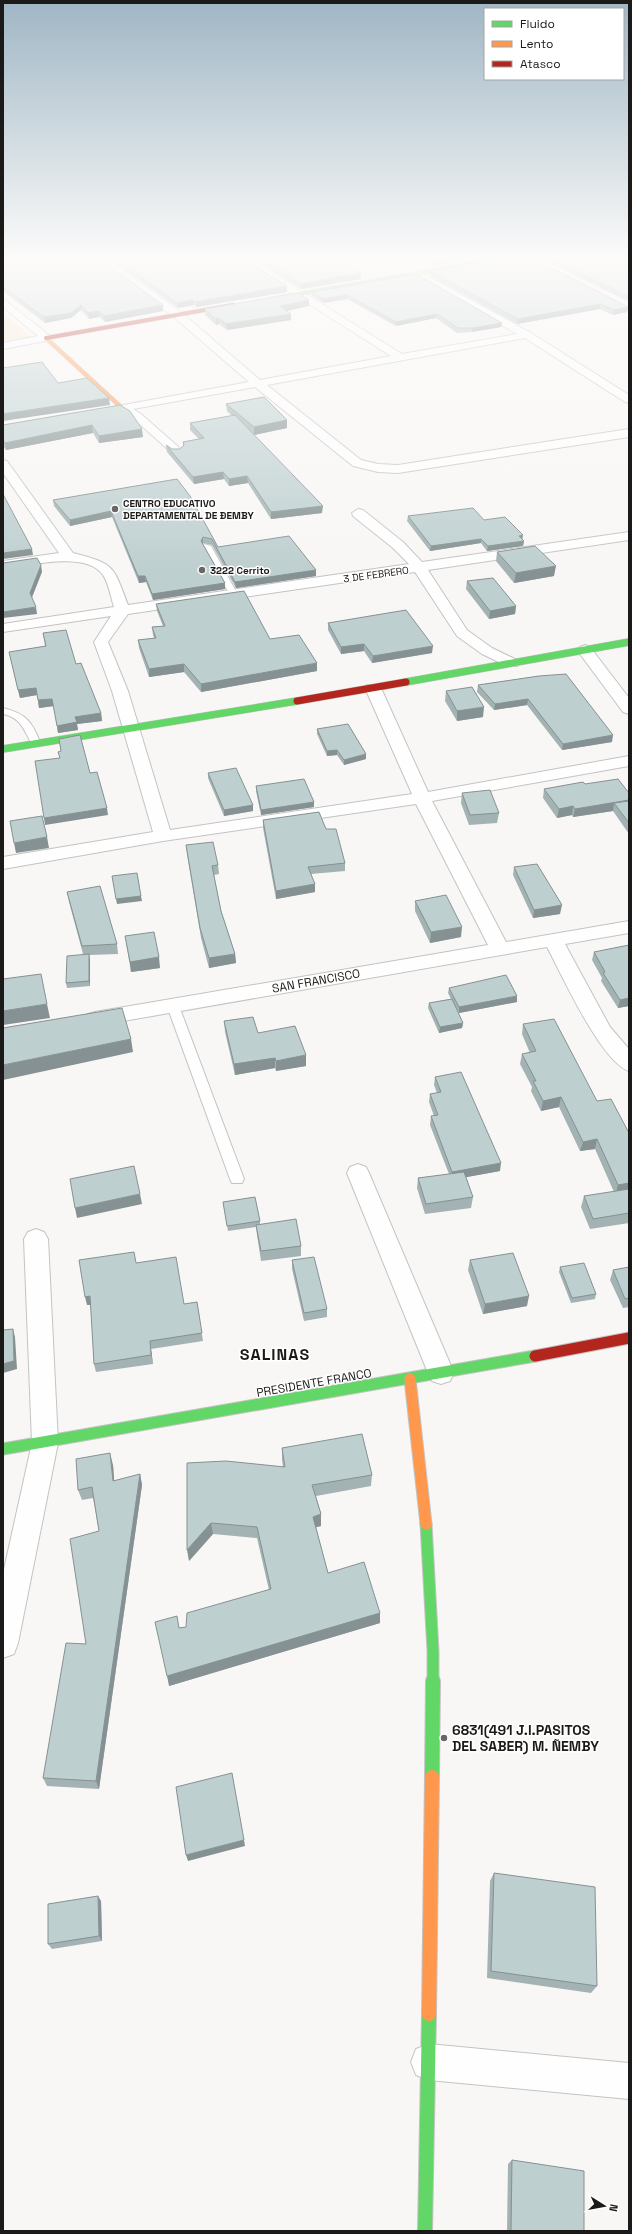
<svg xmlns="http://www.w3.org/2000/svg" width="632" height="2234" viewBox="0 0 632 2234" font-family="'Space Grotesk',sans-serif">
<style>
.green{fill:#f7e7cb}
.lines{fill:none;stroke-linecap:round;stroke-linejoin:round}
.lane-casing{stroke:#c5c3c2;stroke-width:2}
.street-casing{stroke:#c5c3c2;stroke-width:2}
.fast-far3-casing{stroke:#c5c3c2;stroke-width:5}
.fast-far2-casing{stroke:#c5c3c2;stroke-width:8}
.fast-far1-casing{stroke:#c5c3c2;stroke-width:13}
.fast-casing{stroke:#c5c3c2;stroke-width:16}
.slow-far2-casing{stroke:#c5c3c2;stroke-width:5}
.slow-far1-casing{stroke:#c5c3c2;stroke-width:13}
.slow-casing{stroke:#c5c3c2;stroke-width:16}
.jam-far2-casing{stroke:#c5c3c2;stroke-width:5}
.jam-far1-casing{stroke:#c5c3c2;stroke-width:8}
.jam-casing{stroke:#c5c3c2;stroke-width:13}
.lane{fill:#fefefe;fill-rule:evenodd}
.street{fill:#fefefe;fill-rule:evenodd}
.fast-far3{stroke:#63d668;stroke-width:4}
.fast-far2{stroke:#63d668;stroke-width:7}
.fast-far1{stroke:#63d668;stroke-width:11}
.fast{stroke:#63d668;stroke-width:14}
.slow-far2{stroke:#ff974d;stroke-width:4}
.slow-far1{stroke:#ff974d;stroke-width:11}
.slow{stroke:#ff974d;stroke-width:14}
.jam-far2{stroke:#b3261e;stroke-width:4}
.jam-far1{stroke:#b3261e;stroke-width:7}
.jam{stroke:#b3261e;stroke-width:11}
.wall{fill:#a3b2b3}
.shaded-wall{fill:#859192}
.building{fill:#becfd0;stroke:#859192}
.poi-dot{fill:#696765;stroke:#fff;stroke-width:1.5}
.labels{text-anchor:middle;stroke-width:3;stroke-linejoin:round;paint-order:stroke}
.far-poi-label{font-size:10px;font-weight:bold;fill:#1b1a18;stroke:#fff;text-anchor:start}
.far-street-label{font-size:10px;fill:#1b1a18;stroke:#fff}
.street-label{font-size:12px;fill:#1b1a18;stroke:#fff}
.near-poi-label{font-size:14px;font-weight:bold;fill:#1b1a18;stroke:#fff;text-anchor:start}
.district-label{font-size:16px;font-weight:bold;letter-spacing:1px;fill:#1b1a18;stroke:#fff}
</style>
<rect width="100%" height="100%" fill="#f9f7f5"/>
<path class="green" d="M3,312L31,337L3,342Z"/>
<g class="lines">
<g class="lane-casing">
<g id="lane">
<path d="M204,544L211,546L238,595L237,597L230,595L203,546Z"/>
<path d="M3,708C27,714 32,722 41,744L39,746H33C24,731 22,718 3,714Z"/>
<path d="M173,1002L179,1006L244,1179L242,1183H232L230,1179L167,1006Z"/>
</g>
</g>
<g class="street-casing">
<g id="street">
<path d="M96,259H106L182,313L260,380L391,356L238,259H249L402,354L517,334L385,259H396L531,333L629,395V403L625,402L525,338L267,385L361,460L378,464L398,465L629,429V437L398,473L378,472L353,466L255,387L133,409L141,414L183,451L181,454H173L133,418L116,408L118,406L249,382L174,317Z"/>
<path d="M3,299L50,336V340L3,349V343L38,336L3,307Z"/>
<path d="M3,460L7,461L73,553C115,564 113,565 128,605L409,564L393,548L353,516L352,513L358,509L363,510L403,542L422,562L629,532V540L428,570L467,630L492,648L517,660L520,663L517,666H507L482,654L457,636L415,572L128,614L108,642L128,691L170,830L412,794L365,688L367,685H379L381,688L428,792L629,756V766L432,801L506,942L629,921V933L565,944L610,1027L629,1049V1071C601,1062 562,975 547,947L95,1026L88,1024L85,1019L88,1014L95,1012L488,945L416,804L163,841L3,869V857L153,832L112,691L94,642L111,616L3,632V624L114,607C111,598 109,584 103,575C86,550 28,566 3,569V561L59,553L3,473Z"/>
<path d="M585,645L590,647L629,698V714L623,712L577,650L580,647Z"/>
<path d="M358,1164L366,1167L369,1173L454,1373L450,1381L441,1384L432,1381L428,1373L347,1173L350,1167Z"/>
<path d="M36,1229L44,1232L48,1239L58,1443L18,1643L14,1654L3,1658V1574L32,1443L24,1239L28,1232Z"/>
<path d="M429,2044L629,2063V2099L429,2080L416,2075L411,2062L416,2049Z"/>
</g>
</g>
<g class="fast-far3-casing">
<path id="fast-far3" d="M271,299L499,259"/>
</g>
<g class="fast-far2-casing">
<g id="fast-far2">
<path d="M406,682L629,642"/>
<path d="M3,749L297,701"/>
</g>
</g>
<g class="fast-far1-casing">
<g id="fast-far1">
<path d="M3,1449L535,1356"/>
<path d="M426,1524L433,1651V1682"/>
</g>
</g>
<g class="fast-casing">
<g id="fast">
<path d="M432,1777L433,1681"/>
<path d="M425,2231L429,2014"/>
</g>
</g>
<g class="slow-far2-casing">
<path id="slow-far2" d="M46,338L122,408"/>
</g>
<g class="slow-far1-casing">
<path id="slow-far1" d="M410,1379L426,1524"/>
</g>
<g class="slow-casing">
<path id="slow" d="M429,2014L432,1777"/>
</g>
<g class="jam-far2-casing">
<path id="jam-far2" d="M46,338L233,305"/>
</g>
<g class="jam-far1-casing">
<path id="jam-far1" d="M297,701L406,682"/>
</g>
<g class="jam-casing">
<path id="jam" d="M535,1356L629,1338"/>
</g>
<use href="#lane" class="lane"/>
<use href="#street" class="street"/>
<use href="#fast-far3" class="fast-far3"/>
<use href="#fast-far2" class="fast-far2"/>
<use href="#fast-far1" class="fast-far1"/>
<use href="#fast" class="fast"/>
<use href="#slow-far2" class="slow-far2"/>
<use href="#slow-far1" class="slow-far1"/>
<use href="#slow" class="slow"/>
<use href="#jam-far2" class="jam-far2"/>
<use href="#jam-far1" class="jam-far1"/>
<use href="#jam" class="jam"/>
</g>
<g class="wall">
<path d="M3,259L163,311L105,322L99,317L89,319L81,310L71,318L45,323L3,291Z"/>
<path d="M109,259H243L287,286V292L196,307L194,305L178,308Z"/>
<path d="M252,259H337L361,279L301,289Z"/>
<path d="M420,259H472L435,266Z"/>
<path d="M542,259H629V302Z"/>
<path d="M430,271L628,307L627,312L613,315L600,309L517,324L430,276Z"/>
<path d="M416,274L502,323L501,327L472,332L457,333L436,318L396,326L347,299L323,303L312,296V292Z"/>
<path d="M309,306L287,311L291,314V320L227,330L219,324L216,325L205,315V309Z"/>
<path d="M226,404L287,428L254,435L250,432L322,513L271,519L248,483L229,486L224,479L194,484L167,452L166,445L172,449H180L183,446V442L199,439L190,430V423L232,416L227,411Z"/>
<path d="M120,405L143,437L99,443L93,433L6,450L3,446V425Z"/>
<path d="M177,479L218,547L316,576L236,588L212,545L203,543V544L225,583V589L153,600L146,582L139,583L112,517L70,526L54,506L53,500Z"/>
<path d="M408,516L484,520L523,535L522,540L524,541L523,546L487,551L481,543L430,551L407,521Z"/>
<path d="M497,552L554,576L514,583L496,561Z"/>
<path d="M467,581L516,606L515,614L489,619L466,589Z"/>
<path d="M156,604L270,639L317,671L201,692L184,672L149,677L139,648L138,640L154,638L153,635L152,627L163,626L157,611Z"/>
<path d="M328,623L432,653L372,663L364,651L341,654L328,630Z"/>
<path d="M43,633L76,664L101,713L102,721L77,724L78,730L58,733L54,706L39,708L37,695L20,698L9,652L45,646Z"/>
<path d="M539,676L612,742L562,750L527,705L494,710L477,692L478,685Z"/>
<path d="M446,691L483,717L457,721L445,701Z"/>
<path d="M317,729L366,759L344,765L337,755L327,756L317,734Z"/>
<path d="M208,773L253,811L224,816L208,778Z"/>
<path d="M585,784L629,793V834L613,811L573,817L572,815L557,818L543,798L544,789Z"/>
<path d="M256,786L314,802V807L261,815L256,791Z"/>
<path d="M462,793L499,813L497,823L469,825L461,803Z"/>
<path d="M263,820L326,829L345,863V871L311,874L315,892L276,899L263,828Z"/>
<path d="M186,845L218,865L219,874L214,875L221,911L235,954L236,963L209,968L201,938L187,854Z"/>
<path d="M514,867L560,914L533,918L513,875Z"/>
<path d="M67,892L117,944L118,954L89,955L90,960V986L67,988L66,983L83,954L69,902Z"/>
<path d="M415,901L461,937L430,943L415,911Z"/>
<path d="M125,936L160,968L131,972Z"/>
<path d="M629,945V1006L618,1008L601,981L602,978L592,960L594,952Z"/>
<path d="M449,988L517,1002L459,1013L455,1006L463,1023L462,1028L439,1033L428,1008L429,1003L451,999L448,993Z"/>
<path d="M224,1021L258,1033L306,1055V1066L276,1071L275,1068L235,1075L225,1032Z"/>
<path d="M523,1024L597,1101L629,1133V1223L590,1229L581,1207L584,1196L614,1192L595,1149L580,1151L559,1107L541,1111L531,1091L532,1087L520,1064L522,1054L530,1053L522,1034Z"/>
<path d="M435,1077L500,1171L466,1177L473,1197L471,1208L425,1214L417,1188L418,1178L449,1174L430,1125L431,1116H434L429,1102L430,1094L437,1093L434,1085Z"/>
<path d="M223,1202L260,1221V1224L301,1246V1256L261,1261L257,1235L256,1227L228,1231Z"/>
<path d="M292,1260L327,1309V1317L304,1321L292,1269Z"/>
<path d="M470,1260L527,1306L483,1314L468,1270Z"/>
<path d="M136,1263L184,1304L197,1302L203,1341L151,1349L153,1364L96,1372L94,1364L91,1305H87Z"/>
<path d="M560,1267L596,1294L595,1299L571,1303L559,1272Z"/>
<path d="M629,1267V1307L623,1308L610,1280L613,1270Z"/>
<path d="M282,1448L372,1475L371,1486L316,1496L321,1514V1526L316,1527L328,1573L380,1623L169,1686L179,1628L186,1627L269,1590L257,1538L213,1534L189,1561L187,1463L283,1467L282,1460Z"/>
<path d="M113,1465L114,1481L140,1474L142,1485L99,1789L47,1786L43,1778L86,1644L99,1531L93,1498L82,1500L78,1490Z"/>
<path d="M494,1873L597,1986L591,1993L487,1978L490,1881Z"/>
<path d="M101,1901L102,1941L52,1949L48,1944Z"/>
<path d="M512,2160L584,2231H507L508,2164Z"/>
</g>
<g class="shaded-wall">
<path d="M446,259H472L435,266V261Z"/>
<path d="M361,273V279L301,289L300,284Z"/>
<path d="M287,286V292L196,307V302Z"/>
<path d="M347,295V299L323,303V299Z"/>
<path d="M193,300L194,305L178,308L177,303Z"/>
<path d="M309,300V306L280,312V306Z"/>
<path d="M600,304V309L517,324L518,319Z"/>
<path d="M81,305V310L71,318L45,323L44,317Z"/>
<path d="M163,305V311L105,322L104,316Z"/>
<path d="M628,307L627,312L613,315L614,310Z"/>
<path d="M99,311V317L89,319L88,313Z"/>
<path d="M291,314V320L227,330L226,324Z"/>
<path d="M437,314L436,318L396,326V322Z"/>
<path d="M219,318V324L216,325V319Z"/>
<path d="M502,323L501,327L472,332L473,328Z"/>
<path d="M109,398L110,405L3,421V414Z"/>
<path d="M287,420V428L254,435V427Z"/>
<path d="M92,425L93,433L6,450L5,443Z"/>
<path d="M142,429L143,437L99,443V436Z"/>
<path d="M223,472L224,479L194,484L193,477Z"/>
<path d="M247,476L248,483L229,486V479Z"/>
<path d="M323,506L322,513L271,519V512Z"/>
<path d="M111,511L112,517L70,526V520Z"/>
<path d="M523,535L522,540L519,536Z"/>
<path d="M203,537V543L202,547L201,541Z"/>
<path d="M481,539V543L430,551L431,546Z"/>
<path d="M524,541L523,546L487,551L488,546Z"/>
<path d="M32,549L33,555L3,559V553Z"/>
<path d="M41,565L42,572L31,600L30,593Z"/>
<path d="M556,566L554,576L514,583L516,573Z"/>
<path d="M316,570V576L236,588L235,582Z"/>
<path d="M138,576H145L146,582L139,583Z"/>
<path d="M225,583V589L153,600L152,594Z"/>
<path d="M516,606L515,614L489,619L490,611Z"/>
<path d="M36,607L37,614L3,618V612Z"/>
<path d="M364,644V651L341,654V647Z"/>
<path d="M433,646L432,653L372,663L373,656Z"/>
<path d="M317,663V671L201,692V684Z"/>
<path d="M184,664V672L149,677V669Z"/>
<path d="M36,688L37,695L20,698L18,690Z"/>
<path d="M52,699L54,706L39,708L38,700Z"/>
<path d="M528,699L527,705L494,710L495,704Z"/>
<path d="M484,707L483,717L457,721V711Z"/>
<path d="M101,713L102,721L77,724L78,730L58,733L57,726L75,717Z"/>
<path d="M613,735L612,742L562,750L563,744Z"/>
<path d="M337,750V755L327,756V751Z"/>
<path d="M366,754V759L344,765V760Z"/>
<path d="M629,800V808L614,803L613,811L573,817L575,809Z"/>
<path d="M314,802V807L261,815V810Z"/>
<path d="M253,805V811L224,816V810Z"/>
<path d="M573,806L572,815L557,818L559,809Z"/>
<path d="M107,808L108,815L45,825L44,818Z"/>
<path d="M47,837L49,848L16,853L14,843Z"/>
<path d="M315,884V892L276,899V891Z"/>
<path d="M141,896L142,901L117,904L116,899Z"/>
<path d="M562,905L560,914L533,918L534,910Z"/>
<path d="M462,927L461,937L430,943L431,932Z"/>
<path d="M89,954L90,960V986L89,981Z"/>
<path d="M235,954L236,963L209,968V958Z"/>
<path d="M159,957L160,968L131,972L130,962Z"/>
<path d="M517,996V1002L459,1013V1007Z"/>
<path d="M629,998V1006L618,1008L620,1000Z"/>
<path d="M47,1004L50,1018L3,1025V1011Z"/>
<path d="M463,1023L462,1028L439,1033L440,1027Z"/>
<path d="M131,1039L133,1052L3,1080V1065Z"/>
<path d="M306,1055V1066L276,1071V1061Z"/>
<path d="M275,1058V1068L235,1075L234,1064Z"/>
<path d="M561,1097L559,1107L541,1111L543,1101Z"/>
<path d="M597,1139L595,1149L580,1151L583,1142Z"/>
<path d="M501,1163L500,1171L451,1180L452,1172Z"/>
<path d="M629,1183V1192L615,1195L618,1185Z"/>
<path d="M140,1194L142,1204L77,1218L75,1208Z"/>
<path d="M90,1296L92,1305H87L85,1297Z"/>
<path d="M529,1296L527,1306L483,1314L485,1304Z"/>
<path d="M13,1329L15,1337L17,1369L3,1373V1364Z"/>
<path d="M150,1341L151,1349L153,1364L151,1355Z"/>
<path d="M110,1453L113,1465L115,1492L113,1481Z"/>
<path d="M140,1474L142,1485L99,1789L96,1781Z"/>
<path d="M321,1514V1526L313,1528V1517Z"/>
<path d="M211,1523L213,1534L189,1561L187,1550Z"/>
<path d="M380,1613V1623L169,1686L167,1676Z"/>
<path d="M244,1840L245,1846L188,1861L186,1855Z"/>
<path d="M98,1896L101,1901L102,1941L99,1936Z"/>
</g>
<g class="building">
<path d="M3,259H100L163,305L104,316L99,311L88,313L81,305L71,313L44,317L3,287Z"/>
<path d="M116,259H243L287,286L196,302L193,300L177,303Z"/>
<path d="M260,259H337L361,273L300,284Z"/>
<path d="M431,259H446L435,261Z"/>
<path d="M498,259H534L628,307L614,310L600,304L518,319L430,271Z"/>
<path d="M552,259H629V297Z"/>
<path d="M416,274L502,323L473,328H458L437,314L396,322L347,295L323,299L312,292Z"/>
<path d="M298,293L309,300L280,306L291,314L226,324L219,318L216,319L205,309Z"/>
<path d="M42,362L58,383L87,378L109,398L3,414V368Z"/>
<path d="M264,397L287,420L254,427L226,404Z"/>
<path d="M120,405L130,411L142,429L99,436L92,425L5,443L3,440V425Z"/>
<path d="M235,415L323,506L271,512L247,476L229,479L223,472L193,477L166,445L172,449H180L184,445L183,442L204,438L190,423Z"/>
<path d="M177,479L190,496L218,547L289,536L316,570L235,582L212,539L203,537L201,541L225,583L152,594L145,576H138L111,511L70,520L53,500Z"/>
<path d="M3,494L32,549L3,553Z"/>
<path d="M473,508L484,520L505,517L523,535L519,536L524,541L488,546L481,539L431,546L408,516Z"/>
<path d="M535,546L556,566L516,573L497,552Z"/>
<path d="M37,558L41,565L30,593L36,607L3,612V563Z"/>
<path d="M493,578L516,606L490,611L467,581Z"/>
<path d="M244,591L270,639L299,635L317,663L201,684L184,664L149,669L138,640L156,638L152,627L165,626L156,604Z"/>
<path d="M406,610L433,646L373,656L364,644L341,647L328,623Z"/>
<path d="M66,630L76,664L81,663L101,713L75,717L77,722L57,726L52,699L38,700L36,688L18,690L9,652L46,646L43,633Z"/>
<path d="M566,674L613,735L563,744L528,699L495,704L478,685L539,676Z"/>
<path d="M472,687L484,707L457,711L446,691Z"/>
<path d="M348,724L366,754L344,760L337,750L327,751L317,729Z"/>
<path d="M80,735L90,773L97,772L107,808L44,818L35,761L60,758L58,752L61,751L59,739Z"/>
<path d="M236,768L253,805L224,810L208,773Z"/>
<path d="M304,779L314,802L261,810L256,786Z"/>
<path d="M618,779L629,793V800L575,809L573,806L559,809L544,789L583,782L585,784Z"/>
<path d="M490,790L499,813L470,815L462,793Z"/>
<path d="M629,801V823L614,803Z"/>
<path d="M319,812L326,829H336L345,863L308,867L315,884L276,891L263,820Z"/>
<path d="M42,816L47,837L14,843L10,821Z"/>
<path d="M213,842L218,865L212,866L221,911L235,954L209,958L200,928L186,845Z"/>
<path d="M537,864L562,905L534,910L514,867Z"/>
<path d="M137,873L141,896L116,899L112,876Z"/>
<path d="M100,886L117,944L82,946L67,892Z"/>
<path d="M446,895L462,927L431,932L415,901Z"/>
<path d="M154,932L159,957L130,962L125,936Z"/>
<path d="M629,945V998L620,1000L603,973L605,972L594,952Z"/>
<path d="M89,954V981L66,983L67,956Z"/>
<path d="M41,974L47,1004L3,1011V979Z"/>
<path d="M506,975L517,996L459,1007L449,988Z"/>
<path d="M452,999L463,1023L440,1027L429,1003Z"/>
<path d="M122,1008L131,1039L3,1065V1028Z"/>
<path d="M253,1017L258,1033L295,1026L306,1055L276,1061L275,1058L234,1064L224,1021Z"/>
<path d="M554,1019L597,1101L611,1099L629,1133V1183L618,1185L597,1139L583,1142L561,1097L543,1101L533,1081H536L522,1054L536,1051L523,1024Z"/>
<path d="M461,1072L501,1163L452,1172L431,1116L438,1115L430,1094L441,1092L435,1077Z"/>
<path d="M134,1166L140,1194L75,1208L70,1179Z"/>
<path d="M464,1172L473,1197L426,1204L418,1178Z"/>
<path d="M629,1189V1213L593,1219L584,1196Z"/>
<path d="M255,1197L260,1221L227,1226L223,1202Z"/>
<path d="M296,1219L301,1246L261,1251L256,1225Z"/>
<path d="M134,1252L136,1263L176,1257L184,1304L197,1302L202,1333L150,1341L151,1355L94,1364L90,1296L85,1297L79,1260Z"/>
<path d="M513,1253L529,1296L485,1304L470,1260Z"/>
<path d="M314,1257L327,1309L304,1313L292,1260Z"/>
<path d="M584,1263L596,1294L572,1298L560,1267Z"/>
<path d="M629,1267V1298L625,1299L613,1270Z"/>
<path d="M13,1329L14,1361L3,1364V1330Z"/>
<path d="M362,1434L372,1475L312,1485L321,1514L313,1517L328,1573L364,1562L380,1613L167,1676L155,1622L177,1616L179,1628L186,1627L187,1613L271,1589L257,1527L211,1523L187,1550V1463L226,1461L285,1467L282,1448Z"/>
<path d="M110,1453L113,1481L140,1474L96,1781L43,1778L66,1643L86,1644L70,1539L99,1531L92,1487L78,1490L76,1459Z"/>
<path d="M232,1773L244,1840L186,1855L176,1787Z"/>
<path d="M494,1873L595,1887L597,1986L491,1971Z"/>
<path d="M98,1896L99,1936L48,1944V1904Z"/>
<path d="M512,2160L584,2171V2231H511Z"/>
</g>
<linearGradient id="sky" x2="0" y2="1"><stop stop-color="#9fb6c4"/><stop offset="0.45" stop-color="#fcfbfa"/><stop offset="1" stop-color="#fcfbfa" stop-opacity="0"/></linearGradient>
<rect width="632" height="572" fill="url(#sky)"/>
<g class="poi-dot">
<circle cx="115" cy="509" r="4"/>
<circle cx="202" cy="570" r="4"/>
<circle cx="444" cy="1738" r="4"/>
</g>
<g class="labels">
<g class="far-poi-label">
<text x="123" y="507">CENTRO EDUCATIVO<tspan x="123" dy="12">DEPARTAMENTAL DE ÐEMBY</tspan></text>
<text x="210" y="574">3222 Cerrito</text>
</g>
<g class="far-street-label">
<text transform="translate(376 574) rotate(-8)" y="4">3 DE FEBRERO</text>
</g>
<g class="street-label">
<text transform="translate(316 981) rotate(-10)" y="4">SAN FRANCISCO</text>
<text transform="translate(314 1383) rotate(-10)" y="4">PRESIDENTE FRANCO</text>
</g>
<g class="near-poi-label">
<text x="452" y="1735">6831(491 J.I.PASITOS<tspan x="452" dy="16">DEL SABER) M. ÑEMBY</tspan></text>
</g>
<g class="district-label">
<text x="275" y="1360">SALINAS</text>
</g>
</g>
<rect width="632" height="2234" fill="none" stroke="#1b1a18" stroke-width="8"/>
<rect x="484" y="8" width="140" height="72" fill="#ffffff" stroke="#a4a3a3"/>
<rect x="492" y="21" width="20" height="6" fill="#63d668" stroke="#a4a3a3"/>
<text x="520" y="28" font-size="12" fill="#1b1a18">Fluido</text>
<rect x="492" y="41" width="20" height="6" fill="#ff974d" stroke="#a4a3a3"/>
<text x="520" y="48" font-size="12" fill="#1b1a18">Lento</text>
<rect x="492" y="61" width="20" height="6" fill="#b3261e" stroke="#a4a3a3"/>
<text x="520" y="68" font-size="12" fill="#1b1a18">Atasco</text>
<g transform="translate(604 2206) rotate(101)" stroke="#ffffff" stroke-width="3" paint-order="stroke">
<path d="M0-3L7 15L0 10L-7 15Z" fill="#1b1a18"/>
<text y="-6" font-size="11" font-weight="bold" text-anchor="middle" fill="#1b1a18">N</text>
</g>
</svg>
